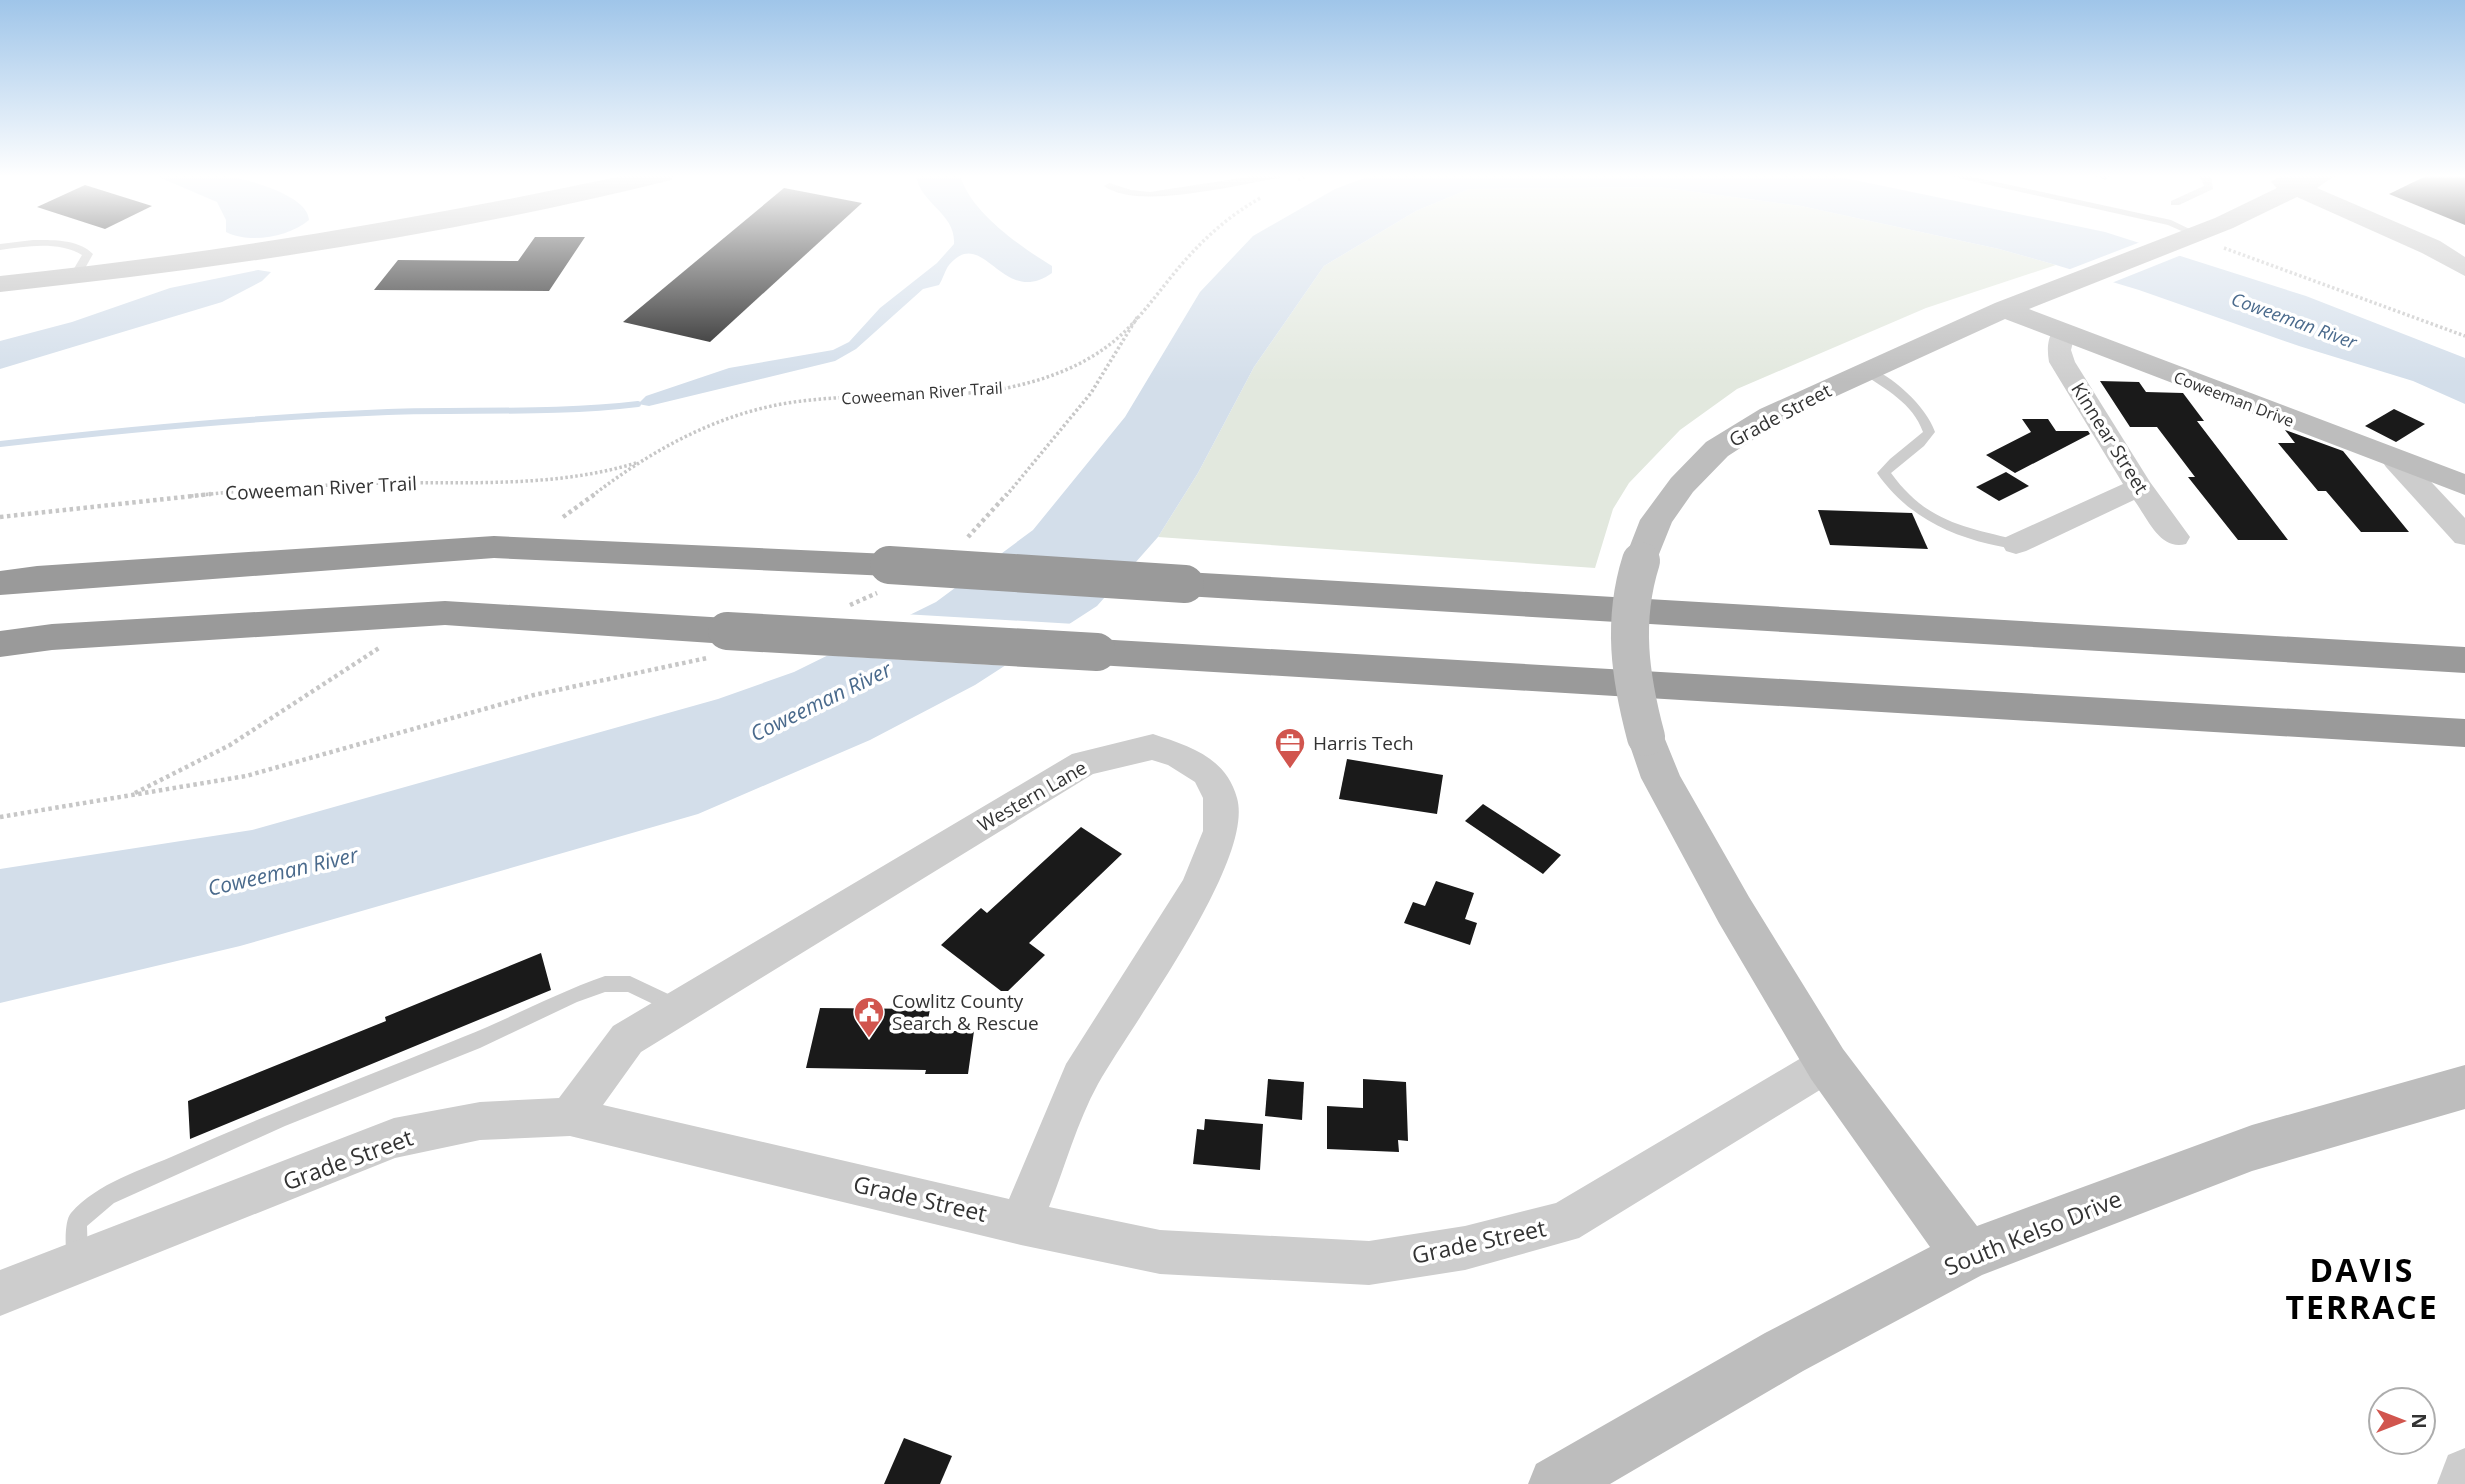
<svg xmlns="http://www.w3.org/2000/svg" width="2465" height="1484" viewBox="0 0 2465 1484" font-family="'Open Sans',sans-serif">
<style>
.green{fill:#e2e8de}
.water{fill:#d3deea}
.pier{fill:#fff}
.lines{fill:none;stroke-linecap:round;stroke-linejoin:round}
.stream{stroke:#d3deea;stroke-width:6}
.building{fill:#1a1a1a}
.path-far1{stroke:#c7c7c7;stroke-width:3.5;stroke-dasharray:2.5 2.5;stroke-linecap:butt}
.path{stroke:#c7c7c7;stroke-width:4.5;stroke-dasharray:3.5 3.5;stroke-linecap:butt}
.lane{fill:#cdcdcd;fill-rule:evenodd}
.street{fill:#cdcdcd;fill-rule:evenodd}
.secondary{fill:#bdbdbd;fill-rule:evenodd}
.highway{fill:#9a9a9a;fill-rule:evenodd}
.secondary-bridge{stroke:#bdbdbd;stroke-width:38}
.highway-bridge{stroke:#9a9a9a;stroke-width:38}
.labels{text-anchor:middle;stroke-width:7;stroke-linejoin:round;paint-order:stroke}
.far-street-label{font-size:16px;fill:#333;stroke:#fff}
.far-water-label{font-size:18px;font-style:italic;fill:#4a6a8c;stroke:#fff}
.street-label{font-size:19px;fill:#333;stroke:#fff}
.poi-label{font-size:19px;fill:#333;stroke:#fff;text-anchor:start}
.water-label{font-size:21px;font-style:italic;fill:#4a6a8c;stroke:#fff}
.near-street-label{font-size:23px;fill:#333;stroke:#fff}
.near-district-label{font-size:32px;font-weight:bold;letter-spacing:2px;fill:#000;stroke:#fff}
</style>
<rect width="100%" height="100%" fill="#fff"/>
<path class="green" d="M1658,187L1801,206L1999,249L2056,265L1926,308L1737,389L1680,430L1629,483L1613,509L1595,568L1158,537L1198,473L1254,367L1324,266L1416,211L1469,189Z"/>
<g class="water">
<path d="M154,175C176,175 199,172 221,175C243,178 308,194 309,220C289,237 250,244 226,232V220L217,202Z"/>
<path d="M916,175H960C970,212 1021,247 1052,266V273C1002,309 984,224 949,265C945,270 943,279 939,285L923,289L856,349L835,361L649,406L638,404L646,396L729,368L833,350L849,342L880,308L937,263L954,244C956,213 920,204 916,175Z"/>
<path d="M1373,175H1830L2105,232L2306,296L2465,358V404L2413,381L2299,346L2139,290L2056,265L1999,249L1801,206L1658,187L1469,189L1416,211L1324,266L1254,367L1198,473L1158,537L1097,606L975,685L870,740L698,814L240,946L0,1003V869L252,830L718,699L794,672L936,602L1033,530L1125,417L1200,292L1253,236L1335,189Z"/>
<path d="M258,270L271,272L262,281L222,302L0,369V341L72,322L170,288Z"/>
</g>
<g class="pier">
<path d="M2143,241L2184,254L2109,284L2065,271Z"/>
<path d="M903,614L1075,624L1010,666L821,655Z"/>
</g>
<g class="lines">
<path class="stream" d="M0,444C129,429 258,417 388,412C471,409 555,414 638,404"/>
</g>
<g class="building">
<path d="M2428,175H2465V225L2389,194Z"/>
<path d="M85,185L152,206L105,229L37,207Z"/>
<path d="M784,188L862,203L710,342L623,322Z"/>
<path d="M535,237H585L549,291L374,290L398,260L518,261Z"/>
<path d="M2100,381L2139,382L2146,392L2183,393L2204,421H2197L2288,540H2238L2188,477H2195L2157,427H2130Z"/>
<path d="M2394,409L2425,424L2396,442L2365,426Z"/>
<path d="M2022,419H2048L2056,431H2088L2090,434L2015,473L1986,455L2031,432Z"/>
<path d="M2285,430L2343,451L2409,532H2361L2326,491H2318L2278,443H2295Z"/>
<path d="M2006,472L2029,486L1999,501L1976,487Z"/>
<path d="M1818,510L1912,513L1928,549L1830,545Z"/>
<path d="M1347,759L1443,775L1437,814L1339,799Z"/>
<path d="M1483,804L1561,855L1543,874L1465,821Z"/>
<path d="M1081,827L1122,854L1029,943L1045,955L1008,991H1001L941,945L981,908L987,913Z"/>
<path d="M1436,881L1474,893L1465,919L1477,923L1470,945L1404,923L1413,902L1425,906Z"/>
<path d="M541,953L551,990L190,1139L188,1101L386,1021L385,1017Z"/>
<path d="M820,1008L930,1009L926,1031H974L968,1074H925L926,1070L806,1068Z"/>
<path d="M1268,1079L1304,1082L1302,1120L1265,1116Z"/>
<path d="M1363,1079L1406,1082L1408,1141L1398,1140L1399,1152L1327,1149V1106L1363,1108Z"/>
<path d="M1205,1119L1263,1124L1260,1170L1193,1164L1197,1129L1204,1130Z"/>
<path d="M904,1438L952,1456L940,1484H884Z"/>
</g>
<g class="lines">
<g class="path-far1">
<path d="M1298,180L1309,175"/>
<path d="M2224,248L2465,336"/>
<path d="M191,496C257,489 326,484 393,483C475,482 557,487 636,463"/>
<path d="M592,496C652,450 718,413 794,402C859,393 926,398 991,391C1031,384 1072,372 1105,348C1135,327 1157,293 1181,265C1205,237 1230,215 1262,197"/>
<path d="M1006,496L1091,393L1138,316"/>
</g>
<g class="path">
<path d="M0,517L211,494"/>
<path d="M563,517L595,494"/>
<path d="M968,537L1007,494"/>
<path d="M850,605L877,593"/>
<path d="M135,793L230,745L379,648"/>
<path d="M0,817L246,776L534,695L707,658"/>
</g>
<g class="lane">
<path d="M1260,175H1285L1280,178C1238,184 1138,211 1104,186L1109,183L1131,190L1150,192Z"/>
<path d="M1945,175H1964L2171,220L2200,234L2195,237L2168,225Z"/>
<path d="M2094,175H2109L2110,177L2105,180Z"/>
<path d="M2195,175L2211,177L2213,189L2179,205H2171V201L2204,186L2202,180Z"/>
<path d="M33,240C53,240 78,239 93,254L79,279L75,280L69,277L82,255C59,241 26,246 0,250V244Z"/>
<path d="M1866,366C1892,375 1926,406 1935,432L1924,446L1891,473C1927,523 1966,527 2021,541L2023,544L2021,547C2011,550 1999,546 1989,544C1943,533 1904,512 1877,473L1890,459L1923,432C1913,403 1885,389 1862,373L1860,370Z"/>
<path d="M605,976H630L683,1001L685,1007L683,1013L676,1015L628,992H605L577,1002L480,1048L285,1126L114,1203L87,1226L88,1262L84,1269L77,1273L70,1269C65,1259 63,1222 71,1213C97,1183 142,1170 178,1154C272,1112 368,1076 463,1037C511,1018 556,993 605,976Z"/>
</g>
<g class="street">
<path d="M2063,327L2072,329L2075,334L2071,350L2075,362L2150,482L2190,537L2186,544C2160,551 2148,519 2134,500L2026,551L2016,554L2006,551L2002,544L2006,537L2123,484L2049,362C2047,350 2047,339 2054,329Z"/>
<path d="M2396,453L2406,455L2465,518V545L2455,543L2386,467L2382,461L2386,455Z"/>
<path d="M1153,734C1189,746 1226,757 1237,798C1255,861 1131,1025 1098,1084C1077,1122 1065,1167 1049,1207L1160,1230L1369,1241L1465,1226L1556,1203L1813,1051L1827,1046L1841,1051L1847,1064L1841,1077L1579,1238L1465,1270L1369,1285L1160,1274L1021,1245L570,1136L480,1140L395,1158L0,1316V1270L394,1118L480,1102L559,1098L613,1026L1072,754ZM1152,760L1168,765L1195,782L1203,798V831L1183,880L1066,1064L1009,1199L603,1105L641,1052L1093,774Z"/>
<path d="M2465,1448V1484H2437L2448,1455Z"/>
</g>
<g class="secondary">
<path d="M627,175H674L671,180C451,235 225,268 0,292V276C211,254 420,219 627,175Z"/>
<path d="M2281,175C2299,177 2316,175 2336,175L2317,188L2440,241L2465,257V276L2422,253L2297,197L2233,228L2029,309L2465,474V495L2005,319L1782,421L1728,456L1693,492L1672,522L1653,569L1641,572L1629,569L1624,561L1640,520L1671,478L1706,442L1760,409L1995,303L2215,218L2277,188L2271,182Z"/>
<path d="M1646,723L1660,727L1680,776L1749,897L1843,1049L1977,1226L2252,1125L2465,1065V1109L2252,1171L1982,1275L1803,1371L1610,1484H1528L1536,1464L1765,1333L1930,1247L1811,1079L1719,923L1641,778L1627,737L1632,727Z"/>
</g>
<g class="highway">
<path d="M494,536L889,554L901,557L906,565L901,573L889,576L494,558L0,595V571L37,566Z"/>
<path d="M1185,572L2465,647V673L1185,596L1173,592L1168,584L1173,576Z"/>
<path d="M445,601L727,618L740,622L745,631L740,640L727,644L445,625L52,650L0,657V631L52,624Z"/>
<path d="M1097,639L2465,719V747L1097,665L1084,661L1079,652L1084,643Z"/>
</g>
<path class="secondary-bridge" d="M1641,561C1622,621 1630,677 1646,737"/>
<g class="highway-bridge">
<path d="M889,565L1185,584"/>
<path d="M727,631L1097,652"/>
</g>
</g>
<linearGradient id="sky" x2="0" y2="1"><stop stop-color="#9fc5e9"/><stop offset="0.46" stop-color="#fff"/><stop offset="1" stop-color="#fff" stop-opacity="0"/></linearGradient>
<rect width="2465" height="383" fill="url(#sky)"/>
<defs>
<g id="office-pin" transform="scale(1.575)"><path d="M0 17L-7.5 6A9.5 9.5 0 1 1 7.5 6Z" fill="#d1554e" stroke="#fff"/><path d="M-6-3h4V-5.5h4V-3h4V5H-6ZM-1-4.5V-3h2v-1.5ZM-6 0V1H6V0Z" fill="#fff"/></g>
<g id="civic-pin" transform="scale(1.575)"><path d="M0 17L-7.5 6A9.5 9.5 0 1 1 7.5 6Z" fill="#d1554e" stroke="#fff"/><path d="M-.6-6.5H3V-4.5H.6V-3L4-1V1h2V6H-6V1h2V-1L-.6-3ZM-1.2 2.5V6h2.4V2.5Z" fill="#fff"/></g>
</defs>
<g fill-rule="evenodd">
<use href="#office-pin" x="1290" y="743"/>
<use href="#civic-pin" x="869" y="1012"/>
</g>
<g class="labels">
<g class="far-street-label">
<text transform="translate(922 393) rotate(-4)" y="6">Coweeman River Trail</text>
<text transform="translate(2234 399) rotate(21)" y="6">Coweeman Drive</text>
</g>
<g class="far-water-label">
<text transform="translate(2294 321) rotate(20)" y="6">Coweeman River</text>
</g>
<g class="street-label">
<text transform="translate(1780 415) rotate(-28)" y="7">Grade Street</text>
<text transform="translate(2110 438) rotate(58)" y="7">Kinnear Street</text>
<text transform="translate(321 488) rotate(-3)" y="7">Coweeman River Trail</text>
<text transform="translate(1032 796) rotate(-30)" y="7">Western Lane</text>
</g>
<g class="poi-label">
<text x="1313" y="750">Harris Tech</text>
<text x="892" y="1008">Cowlitz County<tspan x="892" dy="22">Search &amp; Rescue</tspan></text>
</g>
<g class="water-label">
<text transform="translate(821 702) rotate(-26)" y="7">Coweeman River</text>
<text transform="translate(283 872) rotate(-13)" y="7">Coweeman River</text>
</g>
<g class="near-street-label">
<text transform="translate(348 1160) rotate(-20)" y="8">Grade Street</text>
<text transform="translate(920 1199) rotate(13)" y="8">Grade Street</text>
<text transform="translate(2033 1233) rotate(-22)" y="8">South Kelso Drive</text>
<text transform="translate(1479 1242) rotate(-12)" y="8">Grade Street</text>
</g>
<g class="near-district-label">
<text x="2362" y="1282">DAVIS<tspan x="2362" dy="37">TERRACE</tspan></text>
</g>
</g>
<g transform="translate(2402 1421) rotate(90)"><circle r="33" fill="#ffffff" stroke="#adadad" stroke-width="2"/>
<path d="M0-5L12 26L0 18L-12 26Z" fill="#d1554e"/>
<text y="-10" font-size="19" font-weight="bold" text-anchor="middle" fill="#333333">N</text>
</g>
</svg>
